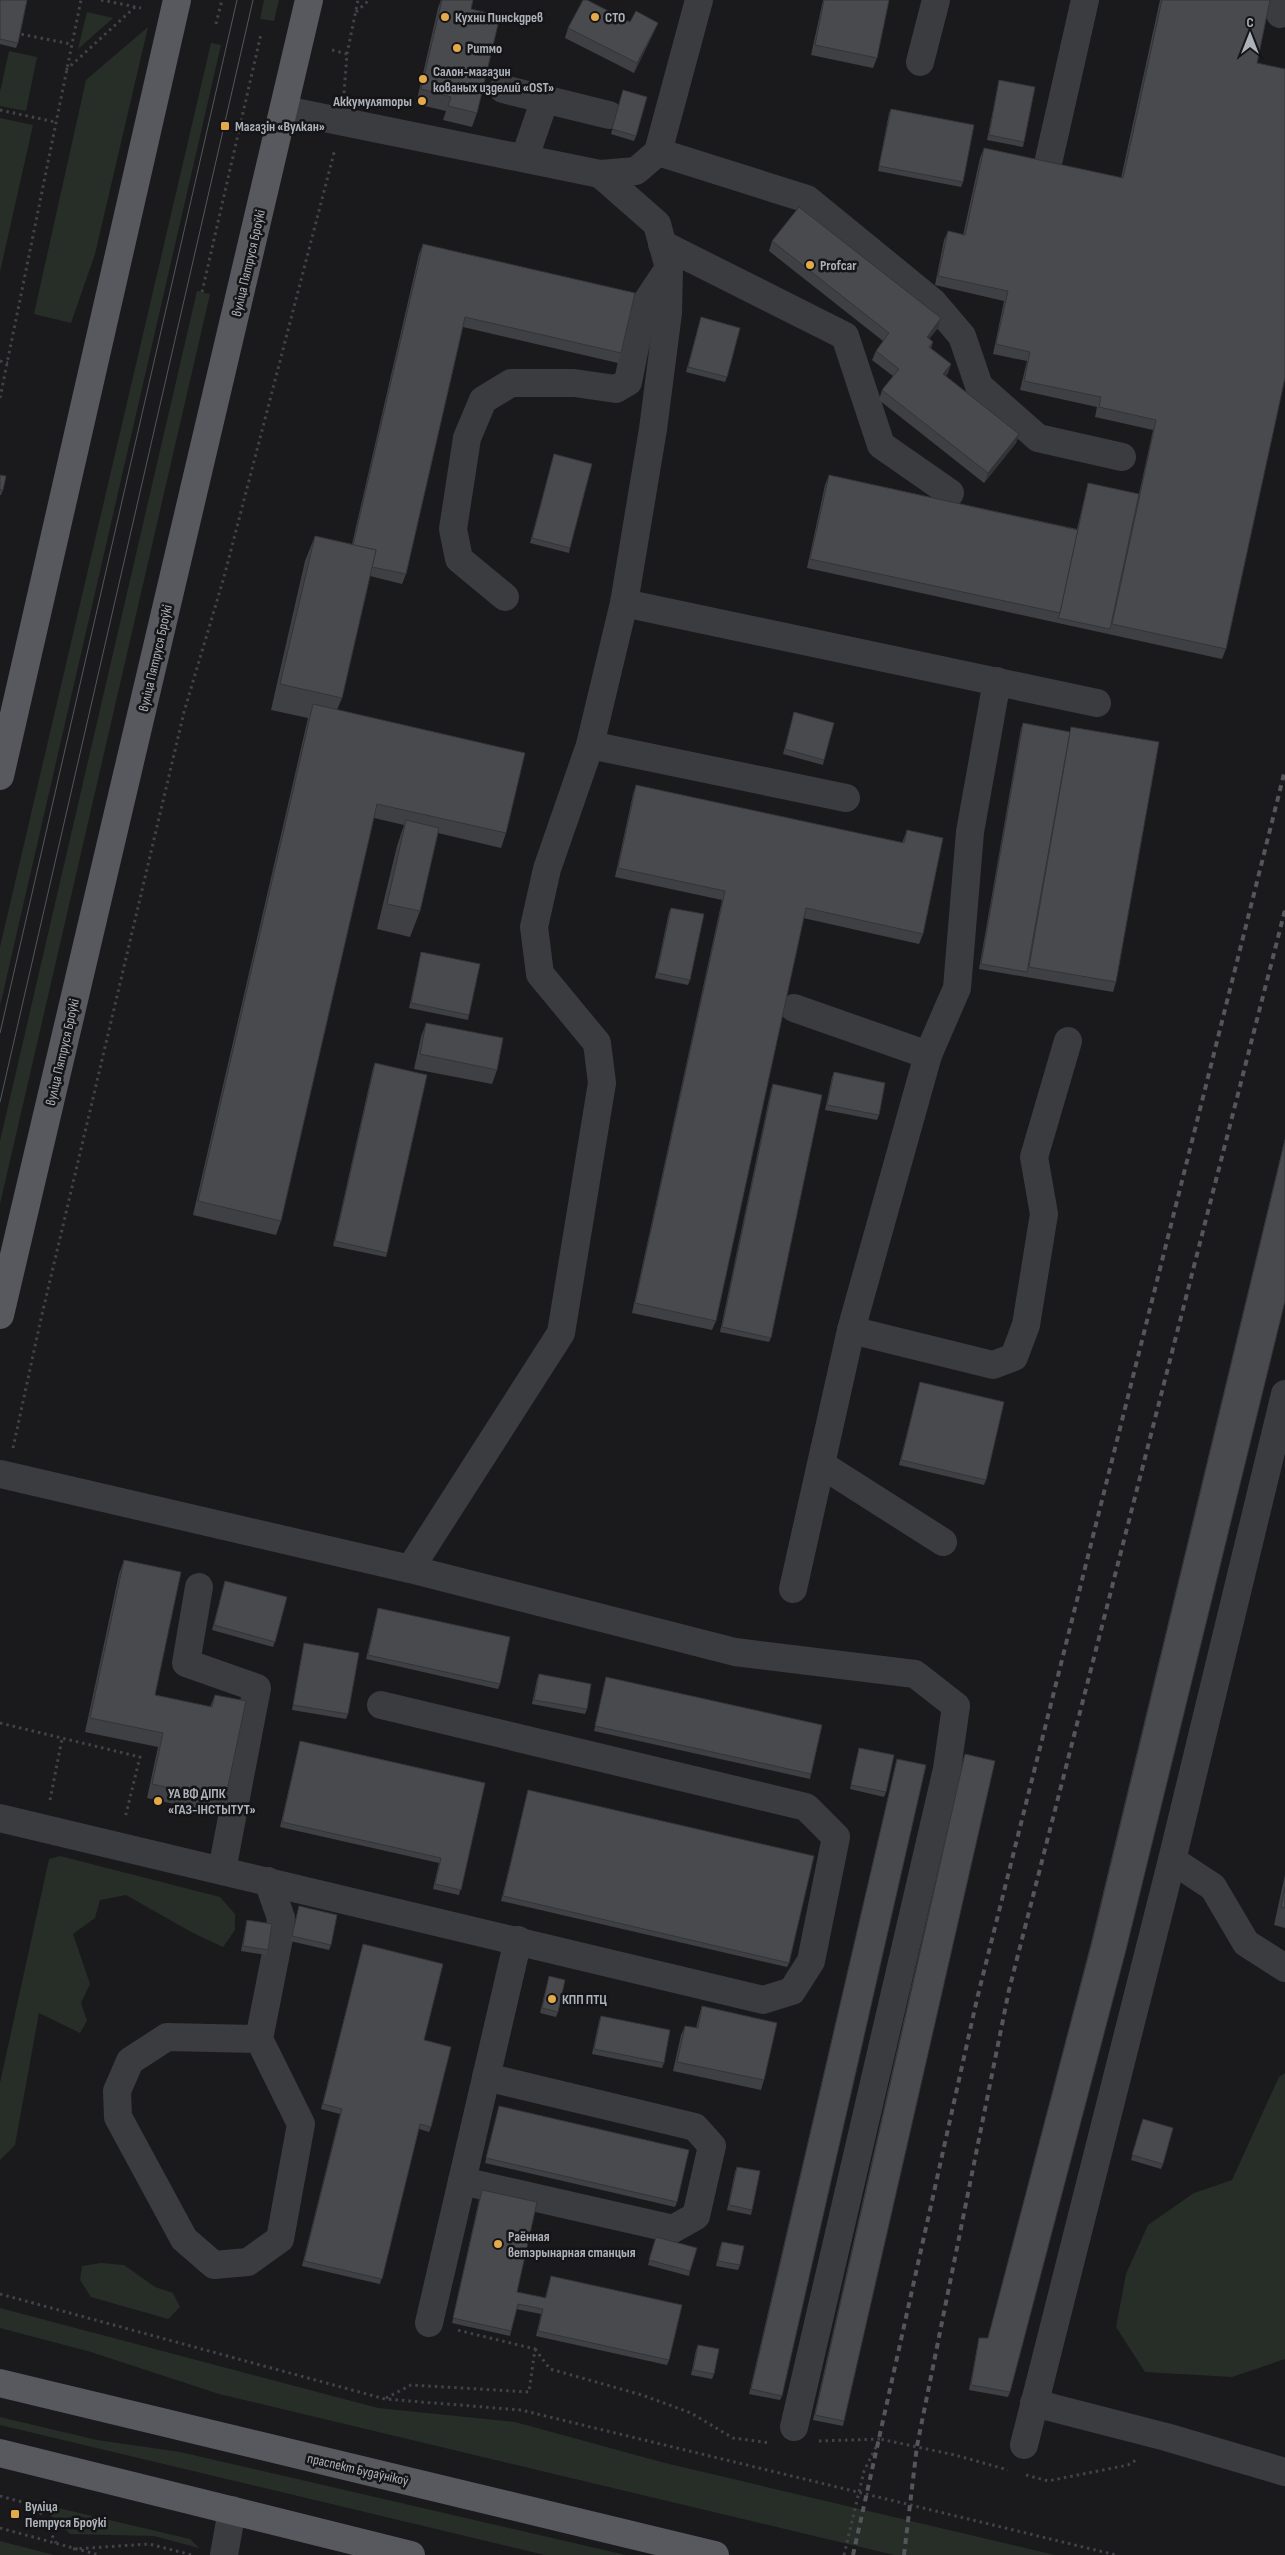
<svg xmlns="http://www.w3.org/2000/svg" width="1285" height="2555" viewBox="0 0 1285 2555" font-family="'Sofia Sans Condensed',sans-serif">
<style>
.green{fill:#262e27}
.lines{fill:none;stroke-linecap:round;stroke-linejoin:round}
.path{stroke:#414347;stroke-width:3;stroke-dasharray:2.5 4;stroke-linecap:butt}
.minor{stroke:#3b3c40;stroke-width:28}
.major{stroke:#57595f;stroke-width:28}
.tram{stroke:#54565b;stroke-width:1}
.rail{stroke:#54565b;stroke-width:4;stroke-dasharray:6 5;stroke-linecap:butt}
.wall{fill:#3f4043}
.shaded-wall{fill:#333437}
.building{fill:#494a4e;stroke:#333437}
.poi-dot{fill:#e3aa4a;stroke:#151517;stroke-width:2}
.labels{text-anchor:middle;stroke-width:5;stroke-linejoin:round;paint-order:stroke}
.poi-label{font-size:14px;font-weight:bold;fill:#adb2ba;stroke:#151517;text-anchor:start}
.street-label{font-size:14px;fill:#adb2ba;stroke:#151517}
</style>
<rect width="100%" height="100%" fill="#1a1a1c"/>
<g class="green">
<path d="M264,0H279L274,21L260,19Z"/>
<path d="M87,12L113,18L78,49Z"/>
<path d="M148,27L95,254L71,323L34,314L86,80Z"/>
<path d="M211,43L221,45L0,1006V947Z"/>
<path d="M9,51L37,57L26,111L0,106V92Z"/>
<path d="M0,118L33,125L0,272Z"/>
<path d="M197,291L210,294L0,1204V1141Z"/>
<path d="M60,1856L220,1897L235,1914V1930L223,1947L193,1933L126,1895L100,1900L95,1918L73,1934L90,1984L81,2003L87,2021L80,2033L39,2013L15,2145L0,2160V2083L49,1859Z"/>
<path d="M1285,2073V2359L1232,2377L1145,2372L1116,2327L1126,2274L1148,2225L1194,2193L1232,2180L1279,2077Z"/>
<path d="M101,2263L124,2265L155,2287L173,2293L180,2307L168,2319L91,2297L80,2280L82,2266Z"/>
<path d="M0,2308L378,2408L515,2422L665,2463L1055,2555H894L219,2394L91,2352L0,2328Z"/>
<path d="M0,2417L97,2440L180,2452L626,2555H545L0,2425Z"/>
<path d="M54,2507L190,2539L199,2548L154,2536L70,2534L51,2516Z"/>
<path d="M0,2541L54,2555H0Z"/>
</g>
<g class="lines">
<g class="path">
<path d="M101,0L141,8"/>
<path d="M356,12L369,0"/>
<path d="M216,24L222,0"/>
<path d="M15,33L71,44"/>
<path d="M332,50L347,54"/>
<path d="M66,70L135,7"/>
<path d="M344,93L347,54L358,0"/>
<path d="M0,110L55,122"/>
<path d="M202,292L261,34"/>
<path d="M0,361L8,363"/>
<path d="M0,398L81,0"/>
<path d="M13,1448L40,1323L184,712L224,577L335,149"/>
<path d="M0,1723L140,1757L125,1818"/>
<path d="M50,1800L62,1739"/>
<path d="M0,2294L385,2399L521,2410L1116,2555"/>
<path d="M535,2349L550,2369L642,2395L691,2413L733,2438L771,2443"/>
<path d="M386,2398L411,2385L529,2392L535,2349L457,2330"/>
<path d="M819,2441L880,2439"/>
<path d="M1026,2475L1048,2481L1128,2465L1136,2460"/>
<path d="M0,2496L37,2506L56,2543"/>
<path d="M0,2528L99,2555"/>
<path d="M73,2549L149,2544L192,2555"/>
<path d="M844,2555L864,2471L880,2439L955,2455L1008,2470"/>
</g>
<g class="minor">
<path d="M1280,14L1283,0"/>
<path d="M920,62L936,0"/>
<path d="M503,89L609,115"/>
<path d="M285,110L600,174L636,171L658,152L699,0"/>
<path d="M658,152L807,199L933,302L962,336L979,386L1038,438L1122,457"/>
<path d="M525,157L545,99"/>
<path d="M1049,159L1085,0"/>
<path d="M662,244L845,336L881,445L950,493"/>
<path d="M505,597L459,559L453,529L467,438L483,400L511,383H574L616,389L628,382L643,307L669,268"/>
<path d="M624,603L1097,703"/>
<path d="M590,745L846,798"/>
<path d="M794,1008L928,1055"/>
<path d="M851,1330L993,1365L1014,1357L1026,1325L1044,1214L1034,1157L1068,1041"/>
<path d="M822,1465L943,1542"/>
<path d="M0,1474L410,1569L735,1652L915,1674L956,1706L947,1769L794,2427"/>
<path d="M410,1569L561,1333L602,1083L597,1043L540,974L534,927L547,869L590,745L624,603L653,429L668,313L669,268L657,224L600,174"/>
<path d="M199,1587L186,1663L257,1688L222,1870"/>
<path d="M793,1589L851,1330L928,1055L957,988L970,832L997,681"/>
<path d="M0,1818L763,2000L792,1991L811,1961L836,1837L806,1807L381,1705"/>
<path d="M1172,1860L1213,1887L1246,1943L1285,1968"/>
<path d="M259,2039L301,2124L280,2239L248,2262L214,2265L184,2239L118,2117L117,2091L130,2061L167,2037L259,2039L279,1938L281,1918L268,1881"/>
<path d="M462,2181L673,2229L696,2216L712,2146L695,2127L486,2077"/>
<path d="M429,2323L518,1940"/>
<path d="M1034,2403L1166,2437L1285,2472"/>
<path d="M1024,2445L1172,1860L1285,1394"/>
<path d="M224,2555L232,2510"/>
</g>
<g class="major">
<path d="M0,776L177,0"/>
<path d="M0,1315L309,0"/>
<path d="M0,2383L715,2555"/>
<path d="M0,2453L411,2555"/>
</g>
<g class="tram">
<path d="M0,1033L237,0"/>
<path d="M0,1102L253,0"/>
</g>
<g class="rail">
<path d="M853,2555L977,1999L1285,770"/>
<path d="M904,2555L917,2446L1009,1990L1285,910"/>
</g>
</g>
<g class="wall">
<path d="M0,0L18,43L16,48L0,44Z"/>
<path d="M441,0H471V9L477,113L472,127L443,120L446,111L416,104L438,8Z"/>
<path d="M823,0H889L877,58L873,68L811,55Z"/>
<path d="M1160,0H1270L1257,63L1226,649L1222,659L807,568L825,485L829,475L1077,529L1088,483L1139,494L1153,430L1095,417L1097,407L1020,390L1027,361L993,354L1004,301L935,285L944,240L948,231L963,235L980,158L984,148L1121,178Z"/>
<path d="M630,22L658,23L654,32L634,73L565,38L568,28Z"/>
<path d="M999,80L1024,142L1023,147L987,140Z"/>
<path d="M623,90L636,136L634,141L611,134Z"/>
<path d="M891,109L963,182L961,187L878,171L889,113Z"/>
<path d="M772,241L938,328L929,339L933,342L931,348L951,364L948,373L946,376L1019,434L1016,443L984,483L879,400L882,390L893,376L872,360L876,351L883,341L769,251Z"/>
<path d="M423,244L621,353L618,363L463,327L406,574L402,584L370,576L342,698L337,710L506,833L501,848L438,833L420,911L410,937L377,929L397,846L404,825L374,818L281,1221L276,1235L193,1215L308,718L271,710L305,561L315,536L352,544L419,254Z"/>
<path d="M701,317L727,377L725,382L686,372Z"/>
<path d="M554,454L570,548L569,553L530,543Z"/>
<path d="M0,475L3,490L1,495H0Z"/>
<path d="M794,712L824,760L823,765L783,754Z"/>
<path d="M1023,723L1070,732L1071,727L1116,982L1113,992L979,969L1021,728Z"/>
<path d="M636,785L902,843L907,830L923,934L919,944L803,918L716,1321L712,1330L632,1313L722,900L615,877L633,794Z"/>
<path d="M671,908L690,980L688,985L655,978L669,912Z"/>
<path d="M421,952L469,1015L468,1020L409,1008L420,957Z"/>
<path d="M426,1023L497,1070L492,1084L414,1069L421,1037Z"/>
<path d="M375,1063L387,1253L386,1257L333,1246L373,1068Z"/>
<path d="M834,1072L879,1115L877,1120L825,1110L832,1077Z"/>
<path d="M773,1084L771,1338L769,1342L720,1332L771,1089Z"/>
<path d="M1285,1138V1301L1010,2392L1008,2397L969,2390L978,2343L979,2338H988L1091,1943Z"/>
<path d="M920,1382L986,1480L984,1485L899,1465Z"/>
<path d="M124,1560L155,1695L210,1707L215,1695L225,1800L220,1814L147,1798L158,1747L85,1732L119,1574Z"/>
<path d="M225,1581L275,1642L273,1647L212,1630Z"/>
<path d="M378,1608L500,1684L498,1689L366,1659Z"/>
<path d="M304,1643L348,1714L346,1719L292,1710L303,1648Z"/>
<path d="M539,1674L587,1709L585,1714L532,1704L537,1679Z"/>
<path d="M606,1677L811,1774L810,1779L594,1731Z"/>
<path d="M300,1741L485,1783L459,1895L433,1889L439,1863L280,1827Z"/>
<path d="M859,1748L886,1792L884,1797L850,1789Z"/>
<path d="M965,1754L844,2421L843,2426L813,2420L963,1759Z"/>
<path d="M897,1759L782,2396L780,2400L749,2394Z"/>
<path d="M528,1790L789,1963L787,1967L501,1901Z"/>
<path d="M1285,1875V1928L1274,1925Z"/>
<path d="M299,1906L331,1945L329,1950L290,1941Z"/>
<path d="M247,1920L268,1950L266,1955L241,1951L246,1924Z"/>
<path d="M363,1944L424,2040L431,2127L429,2132L419,2129L380,2284L302,2266L340,2114L321,2109Z"/>
<path d="M549,1976L558,2012L556,2017L540,2013Z"/>
<path d="M702,2006L764,2080L761,2090L673,2071L681,2035L685,2026L696,2028L699,2016Z"/>
<path d="M601,2016L664,2063L662,2068L592,2054L599,2021Z"/>
<path d="M499,2106L677,2202L675,2207L485,2163Z"/>
<path d="M1141,2124L1163,2164L1161,2169L1131,2160Z"/>
<path d="M737,2167L752,2210L751,2215L727,2210L735,2172Z"/>
<path d="M482,2190L517,2292L545,2298L551,2276L669,2360L667,2365L536,2336L541,2314L516,2309L510,2336L452,2323L480,2195Z"/>
<path d="M656,2237L690,2271L689,2276L648,2265Z"/>
<path d="M722,2242L740,2265L738,2270L716,2266L720,2247Z"/>
<path d="M698,2345L714,2374L712,2379L691,2375L696,2350Z"/>
</g>
<g class="shaded-wall">
<path d="M658,23L654,32L634,73L637,63Z"/>
<path d="M941,318L938,328L923,346L927,337Z"/>
<path d="M951,364L948,373L940,383L943,374Z"/>
<path d="M1019,434L1016,443L984,483L988,473Z"/>
</g>
<g class="building">
<path d="M0,0H27L18,43L0,39Z"/>
<path d="M442,0H473L471,9L500,16L477,113L448,106L451,97L421,89Z"/>
<path d="M583,0H587L630,22L636,11L658,23L637,63L568,28Z"/>
<path d="M824,0H889L877,58L815,45Z"/>
<path d="M1162,0H1270L1257,63L1285,69V378L1226,649L1112,624L1156,420L1099,407L1101,397L1024,381L1030,352L996,344L1008,291L938,276L948,231L965,235L984,148L1123,178Z"/>
<path d="M999,80L1035,87L1024,142L989,135Z"/>
<path d="M623,90L647,97L636,136L612,129Z"/>
<path d="M891,109L974,125L963,182L879,166Z"/>
<path d="M799,207L941,318L927,337L933,342L929,347L951,364L943,374L1019,434L988,473L882,390L899,369L876,351L889,333L772,241Z"/>
<path d="M423,244L635,293L621,353L465,317L406,574L372,567L376,550L353,545Z"/>
<path d="M701,317L740,328L727,377L688,367Z"/>
<path d="M554,454L592,464L570,548L532,538Z"/>
<path d="M0,475L6,476L3,490H0Z"/>
<path d="M829,475L1078,530L1060,613L810,559Z"/>
<path d="M1088,483L1139,494L1110,629L1058,618L1060,613Z"/>
<path d="M315,536L376,550L342,698L280,684Z"/>
<path d="M313,704L525,753L506,833L377,804L281,1221L198,1201Z"/>
<path d="M794,712L834,723L824,760L785,749Z"/>
<path d="M1023,723L1070,732L1027,972L981,964Z"/>
<path d="M1071,727L1159,742L1116,982L1029,967Z"/>
<path d="M636,785L904,843L907,830L943,838L923,934L806,908L716,1321L635,1303L725,891L618,868Z"/>
<path d="M406,820L439,828L420,911L387,904Z"/>
<path d="M671,908L704,914L690,980L657,973Z"/>
<path d="M421,952L480,964L469,1015L411,1003Z"/>
<path d="M426,1023L503,1038L497,1070L420,1054Z"/>
<path d="M375,1063L427,1075L387,1253L335,1241Z"/>
<path d="M834,1072L885,1083L879,1115L827,1105Z"/>
<path d="M773,1084L822,1095L771,1338L722,1327Z"/>
<path d="M1285,1140V1301L1126,1950L1010,2392L971,2385L979,2338H988L1093,1938Z"/>
<path d="M920,1382L1004,1402L986,1480L901,1460Z"/>
<path d="M124,1560L181,1572L155,1695L212,1707L215,1695L246,1701L225,1800L152,1784L163,1733L90,1718Z"/>
<path d="M225,1581L287,1597L275,1642L214,1625Z"/>
<path d="M378,1608L510,1637L500,1684L368,1655Z"/>
<path d="M304,1643L359,1653L348,1714L293,1705Z"/>
<path d="M539,1674L591,1684L587,1709L534,1700Z"/>
<path d="M606,1677L822,1725L811,1774L595,1726Z"/>
<path d="M300,1741L485,1783L461,1890L435,1884L441,1858L282,1822Z"/>
<path d="M859,1748L894,1755L886,1792L851,1785Z"/>
<path d="M965,1754L995,1761L844,2421L815,2415Z"/>
<path d="M897,1759L926,1765L782,2396L751,2389Z"/>
<path d="M528,1790L814,1856L789,1963L503,1896Z"/>
<path d="M1285,1887V1908L1281,1907Z"/>
<path d="M299,1906L337,1915L331,1945L292,1936Z"/>
<path d="M247,1920L272,1924L268,1950L243,1946Z"/>
<path d="M363,1944L443,1964L424,2040L451,2047L431,2127L420,2124L382,2279L304,2261L342,2109L323,2104Z"/>
<path d="M549,1976L565,1980L558,2012L542,2008Z"/>
<path d="M702,2006L777,2023L764,2080L677,2062L685,2026L698,2028Z"/>
<path d="M601,2016L670,2030L664,2063L594,2049Z"/>
<path d="M499,2106L689,2150L677,2202L486,2158Z"/>
<path d="M1143,2119L1173,2128L1163,2164L1132,2155Z"/>
<path d="M737,2167L760,2171L752,2210L729,2205Z"/>
<path d="M482,2190L537,2202L517,2292L546,2298L551,2276L682,2305L669,2360L538,2331L543,2309L518,2304L511,2331L453,2318Z"/>
<path d="M656,2237L697,2248L690,2271L649,2260Z"/>
<path d="M722,2242L744,2246L740,2265L718,2261Z"/>
<path d="M698,2345L719,2349L714,2374L693,2370Z"/>
</g>
<g class="poi-dot">
<circle cx="445" cy="17" r="5"/>
<circle cx="595" cy="17" r="5"/>
<circle cx="457" cy="48" r="5"/>
<circle cx="423" cy="79" r="5"/>
<circle cx="422" cy="101" r="5"/>
<rect x="220" y="121" width="10" height="10" rx="2.5"/>
<circle cx="810" cy="265" r="5"/>
<circle cx="158" cy="1801" r="5"/>
<circle cx="552" cy="1999" r="5"/>
<circle cx="498" cy="2244" r="5"/>
<rect x="10" y="2509" width="10" height="10" rx="2.5"/>
</g>
<g class="labels">
<g class="poi-label">
<text x="455" y="22">Кухни Пинскдрев</text>
<text x="605" y="22">СТО</text>
<text x="467" y="53">Ритмо</text>
<text x="433" y="76">Салон-магазин<tspan x="433" dy="16">кованых изделий «OST»</tspan></text>
<text x="412" y="106" text-anchor="end">Аккумуляторы</text>
<text x="235" y="131">Магазін «Вулкан»</text>
<text x="820" y="270">Profcar</text>
<text x="168" y="1798">УА ВФ ДІПК<tspan x="168" dy="16">«ГАЗ-ІНСТЫТУТ»</tspan></text>
<text x="562" y="2004">КПП ПТЦ</text>
<text x="508" y="2241">Раённая<tspan x="508" dy="16">ветэрынарная станцыя</tspan></text>
<text x="25" y="2511">Вуліца<tspan x="25" dy="16">Петруся Броўкі</tspan></text>
</g>
<g class="street-label">
<text transform="translate(248 263) rotate(-77)" y="5">вуліца Пятруся Броўкі</text>
<text transform="translate(155 658) rotate(-77)" y="5">вуліца Пятруся Броўкі</text>
<text transform="translate(62 1052) rotate(-77)" y="5">вуліца Пятруся Броўкі</text>
<text transform="translate(358 2469) rotate(13)" y="5">праспект Будаўнікоў</text>
</g>
</g>
<g transform="translate(1250 35)" stroke="#151517" stroke-width="4" paint-order="stroke">
<path d="M0-4L9 19L0 12L-9 19Z" fill="#adb2ba"/>
<text y="-8" font-size="14" font-weight="bold" text-anchor="middle" fill="#adb2ba">С</text>
</g>
</svg>
